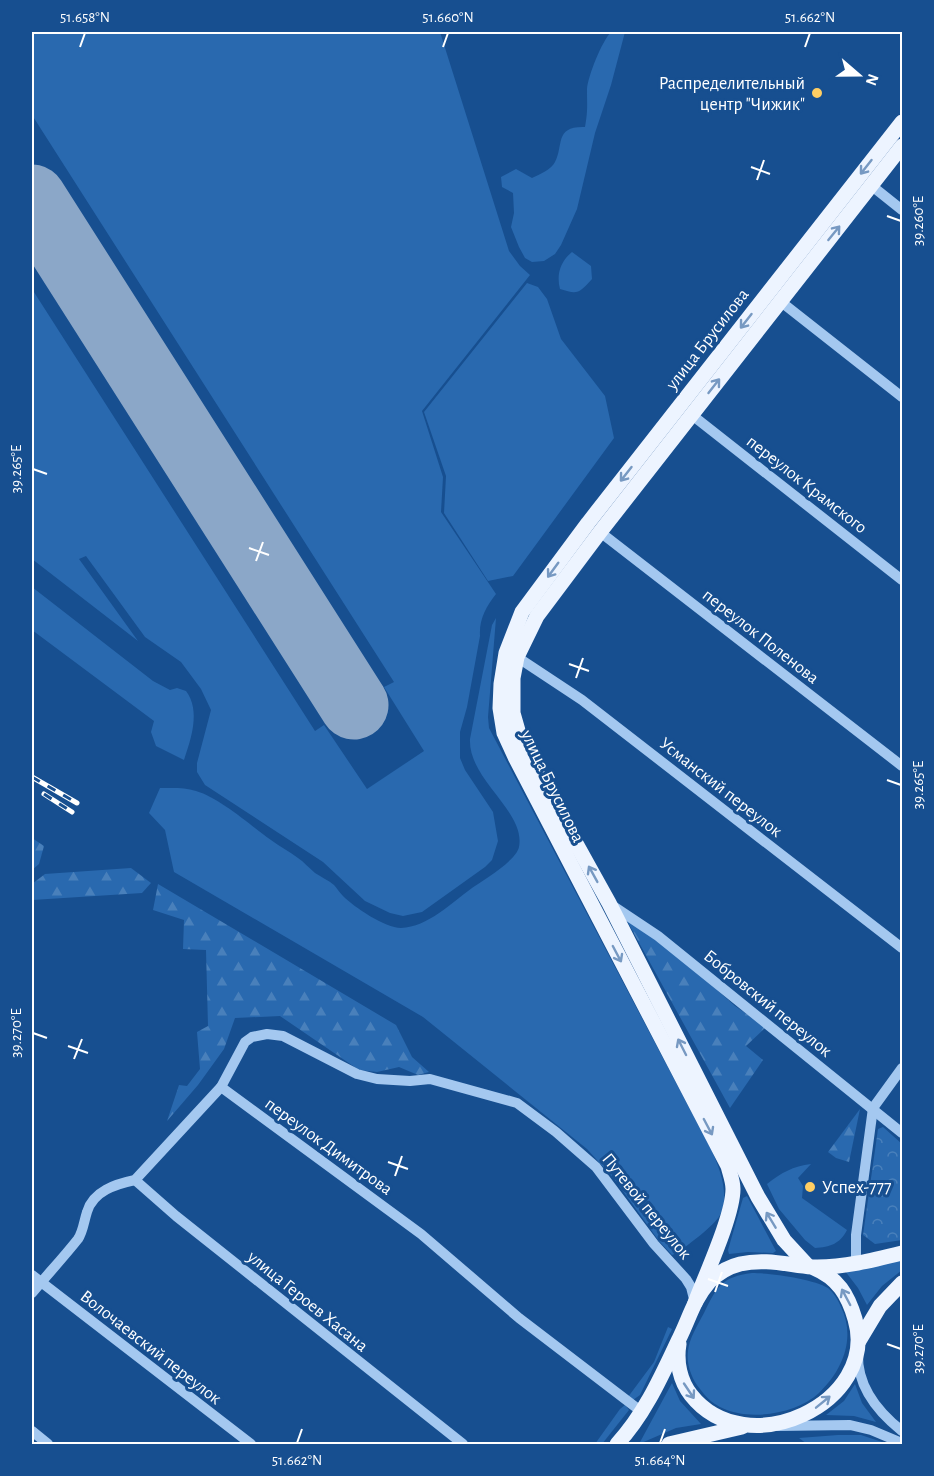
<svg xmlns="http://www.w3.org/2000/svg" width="934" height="1476" viewBox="0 0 934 1476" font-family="'Alegreya Sans',sans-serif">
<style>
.grass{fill:#2969af}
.forest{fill:url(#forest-firs)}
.park{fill:url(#park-crowns)}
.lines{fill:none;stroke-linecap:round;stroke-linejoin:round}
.runway{stroke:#8ba7c8;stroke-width:69}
.minor{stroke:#a4c8f0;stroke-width:10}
.major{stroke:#edf4ff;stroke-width:15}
.rail-casing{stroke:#fff;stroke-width:5}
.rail{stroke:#174f90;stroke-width:3;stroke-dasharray:9;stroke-linecap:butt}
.oneway{stroke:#7799c2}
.ticks{fill:none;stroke:#fff;stroke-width:2}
.poi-dot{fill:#ffce63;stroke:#174f90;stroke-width:2}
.labels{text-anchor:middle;stroke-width:6;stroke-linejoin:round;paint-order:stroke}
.poi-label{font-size:18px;fill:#fff;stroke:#174f90;text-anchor:end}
.street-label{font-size:18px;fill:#fff;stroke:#174f90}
.neatline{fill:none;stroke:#fff;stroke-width:2}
.ticks-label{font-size:15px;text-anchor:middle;fill:#fff}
</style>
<defs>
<pattern id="forest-firs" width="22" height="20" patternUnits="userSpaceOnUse" patternTransform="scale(1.5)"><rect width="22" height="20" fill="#2969af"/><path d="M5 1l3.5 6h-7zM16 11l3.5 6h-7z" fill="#4980bb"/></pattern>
<pattern id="park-crowns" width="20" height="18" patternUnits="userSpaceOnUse" patternTransform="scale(1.5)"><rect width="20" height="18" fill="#2969af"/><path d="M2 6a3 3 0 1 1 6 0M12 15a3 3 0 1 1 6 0" fill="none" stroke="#4980bb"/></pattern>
</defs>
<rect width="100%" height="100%" fill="#174f90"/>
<g class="grass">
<path d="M32,32H440L509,251L520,266L530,275L422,411L443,477L441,512L496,594C486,607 479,619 480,636L467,707L460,732V758L465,770L493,812L498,841L492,860L485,867L422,912L403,916L390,913L365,901L323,862L205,785L197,772V763L211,710L201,689L181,662L145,637L86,556L79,559L138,641L32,559V289L315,731L324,725L367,789L424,751L384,687L394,682L32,115Z"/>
<path d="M611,32H625L611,85L595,133L577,209L561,245L555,254L544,261L532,262L525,258L519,247L511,227L514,213L513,193L502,187L501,177L516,169L532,178C540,174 551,170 555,162C564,145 554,126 585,127C588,110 587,105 587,89C588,76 602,41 611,32Z"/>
<path d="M572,252L591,266L592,279C579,293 578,295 560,289C556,274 561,261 572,252Z"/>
<path d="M527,283L538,287L547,299L561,339L605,396L614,438L513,576L488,581L444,513L446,476L424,412Z"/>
<path d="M32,587L153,681L170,690L177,688L186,691C201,711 191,739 184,760L156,746L151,732L154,721L32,630Z"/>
<path d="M496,618L488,717L489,728L712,1151C720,1169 730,1196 720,1215C714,1226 688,1245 677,1253L672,1255L659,1241L615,1180L587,1149L423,1017L174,872L165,830L149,813L160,788C172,788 184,787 196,791C220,798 250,825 271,840C280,847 289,851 298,858C304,862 309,868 315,873C321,877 328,880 334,885C337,888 339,892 343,896C354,907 385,928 401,928C428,927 451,903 472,888C483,880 516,861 519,847C526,811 468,780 470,739L492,625Z"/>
<path d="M811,1164L798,1178L803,1186L802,1198L847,1230C840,1244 830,1247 815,1248L805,1240L779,1209L767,1184C781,1173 793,1166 811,1164Z"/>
<path d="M747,1196L776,1251L773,1253L748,1252L729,1254L728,1250L743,1198Z"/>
<path d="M902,1258V1270L882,1286L867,1305L858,1288L845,1271Z"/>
<path d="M752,1273C770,1273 814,1279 828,1288C834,1293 838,1300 841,1307C856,1338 843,1370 819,1393C796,1414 749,1422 720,1407C712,1403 705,1396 700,1389C692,1380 686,1364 688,1351C689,1339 698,1324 704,1313C717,1286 722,1277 752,1273Z"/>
<path d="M668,1327L672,1329L640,1395L633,1400L628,1397L654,1362Z"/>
<path d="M672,1383L680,1401L701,1424L676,1428L639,1444Z"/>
<path d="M855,1384L862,1403L876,1422L854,1416L826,1415L844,1401Z"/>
<path d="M625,1405L629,1410L602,1444H595L620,1409Z"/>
<path d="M838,1435H861L888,1444H807L799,1438Z"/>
</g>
<g class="forest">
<path d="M32,838L44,846L39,864L32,870Z"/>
<path d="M131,868L151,883L142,893L32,900V884L45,874Z"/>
<path d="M158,884L396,1025L412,1057L429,1072L418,1075L399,1067L377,1072L359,1070L280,1016L235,1018L224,1049L198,1085L167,1121L179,1085L187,1086L200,1069L197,1032L208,1026L206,950L183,949L184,920L153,910Z"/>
<path d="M632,914L735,1006L766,1027L746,1046L763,1060L730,1108L626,919Z"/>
<path d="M860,1109L849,1162L836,1158L828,1152Z"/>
</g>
<path class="park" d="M883,1127L902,1144V1240L875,1244L863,1235L878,1129Z"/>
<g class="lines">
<path class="runway" d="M32,199L354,705"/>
<g class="minor">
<path d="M872,186L902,210"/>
<path d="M780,301L902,397"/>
<path d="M692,415L902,580"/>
<path d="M600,532L902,766"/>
<path d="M517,657L582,700L902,948"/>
<path d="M610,904L658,936L902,1133"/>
<path d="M221,1087L421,1234L519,1318L642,1412"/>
<path d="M135,1180L176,1216L463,1444"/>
<path d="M856,1262V1235L873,1108L902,1068"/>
<path d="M32,1275L251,1444"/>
<path d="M32,1293C47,1275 63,1258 78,1239C83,1232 84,1221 87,1212C93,1191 116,1184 135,1180L221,1087L245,1042L252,1037L267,1034L283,1036L357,1074L377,1079L410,1081L430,1079L517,1103L556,1132L596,1167L654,1244L686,1279L691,1287L695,1303"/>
<path d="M858,1354C857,1387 878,1412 902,1431"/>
<path d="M777,1426L850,1425L871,1430L902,1443"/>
<path d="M32,1431L48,1444"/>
</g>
<g class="major">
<path d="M808,1266L784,1240L758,1197L609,903L523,748L513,713V678L517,657L537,616L600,532L902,146"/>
<path d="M695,1303C705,1276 733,1216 733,1189C733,1181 730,1174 728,1166L515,757L504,733L500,708L501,684L506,653L522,612L588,523L902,122"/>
<path d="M859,1341L880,1306L902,1283"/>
<path d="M679,1344C676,1362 680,1381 691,1395C746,1465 880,1403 855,1319C848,1295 838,1278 814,1268"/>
<path d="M617,1444C645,1414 662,1375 679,1339C689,1319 694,1299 709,1282C717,1274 728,1267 740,1264C765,1258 788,1265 812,1267C842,1268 874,1260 902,1253"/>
<path d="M669,1444L742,1427"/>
</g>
<g class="rail-casing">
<g id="rail">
<path d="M32,777L77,803"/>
<path d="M44,794L72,812"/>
</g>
</g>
<use href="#rail" class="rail"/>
</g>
<defs><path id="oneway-shaft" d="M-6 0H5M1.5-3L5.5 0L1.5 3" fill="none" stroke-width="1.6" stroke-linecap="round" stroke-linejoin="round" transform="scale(1.5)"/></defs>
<g class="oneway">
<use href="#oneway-shaft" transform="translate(866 167) rotate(128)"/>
<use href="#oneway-shaft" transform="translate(834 233) rotate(-51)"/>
<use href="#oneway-shaft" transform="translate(746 321) rotate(128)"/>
<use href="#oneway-shaft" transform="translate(714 386) rotate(-52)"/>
<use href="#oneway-shaft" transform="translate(626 474) rotate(128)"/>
<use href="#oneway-shaft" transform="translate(553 570) rotate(126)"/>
<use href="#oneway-shaft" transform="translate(593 874) rotate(-119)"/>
<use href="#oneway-shaft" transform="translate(617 954) rotate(62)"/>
<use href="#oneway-shaft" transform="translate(682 1047) rotate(-117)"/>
<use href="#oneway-shaft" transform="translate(708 1127) rotate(62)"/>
<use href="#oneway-shaft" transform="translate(771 1220) rotate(-121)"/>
<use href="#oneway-shaft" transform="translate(846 1297) rotate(-118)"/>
<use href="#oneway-shaft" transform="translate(689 1391) rotate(56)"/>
<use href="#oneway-shaft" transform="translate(823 1402) rotate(-39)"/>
</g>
<path class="ticks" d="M80,47L85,33M443,47L448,33M805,47L810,33M751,167L770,174M757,180L764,160M887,216L901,221M33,469L47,474M249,548L269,555M256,561L263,542M569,664L589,671M576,678L583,658M887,780L901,785M33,1033L47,1038M68,1046L88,1053M74,1059L82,1039M388,1162L408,1169M395,1176L402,1156M708,1279L728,1286M715,1292L722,1272M887,1344L901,1349M297,1443L302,1429M660,1443L665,1429"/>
<g class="poi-dot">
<circle cx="817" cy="93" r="6"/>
<circle cx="810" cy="1187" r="6"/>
</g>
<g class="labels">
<g class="poi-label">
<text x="805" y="89">Распределительный<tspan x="805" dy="21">центр "Чижик"</tspan></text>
<text x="822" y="1193" text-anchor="start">Успех-777</text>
</g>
<g class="street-label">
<text transform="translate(707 339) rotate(-52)" y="6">улица Брусилова</text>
<text transform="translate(807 484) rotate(38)" y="6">переулок Крамского</text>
<text transform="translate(761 636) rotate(38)" y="6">переулок Поленова</text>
<text transform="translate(553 786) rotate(64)" y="6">улица Брусилова</text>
<text transform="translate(721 787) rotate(38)" y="6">Усманский переулок</text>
<text transform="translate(768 1003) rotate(39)" y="6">Бобровский переулок</text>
<text transform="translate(329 1146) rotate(36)" y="6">переулок Димитрова</text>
<text transform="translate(647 1206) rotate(51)" y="6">Путевой переулок</text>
<text transform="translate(308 1301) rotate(39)" y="6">улица Героев Хасана</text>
<text transform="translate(151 1347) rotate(38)" y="6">Волочаевский переулок</text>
</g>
</g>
<rect width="934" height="1476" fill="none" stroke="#174f90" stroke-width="66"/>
<g transform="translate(859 75) rotate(110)" stroke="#174f90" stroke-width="4.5" paint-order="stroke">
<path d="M0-4.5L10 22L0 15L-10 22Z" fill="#ffffff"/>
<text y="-9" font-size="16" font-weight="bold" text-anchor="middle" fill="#ffffff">N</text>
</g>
<rect x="33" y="33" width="868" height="1410" class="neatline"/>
<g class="ticks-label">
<text x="85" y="22">51.658°N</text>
<text x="448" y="22">51.660°N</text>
<text x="810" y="22">51.662°N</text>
<text transform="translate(918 221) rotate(-90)" y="5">39.260°E</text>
<text transform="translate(16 469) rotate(-90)" y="5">39.265°E</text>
<text transform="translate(918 785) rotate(-90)" y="5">39.265°E</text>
<text transform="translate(16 1033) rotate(-90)" y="5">39.270°E</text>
<text transform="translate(918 1349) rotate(-90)" y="5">39.270°E</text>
<text x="297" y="1465">51.662°N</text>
<text x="660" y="1465">51.664°N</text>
</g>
</svg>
